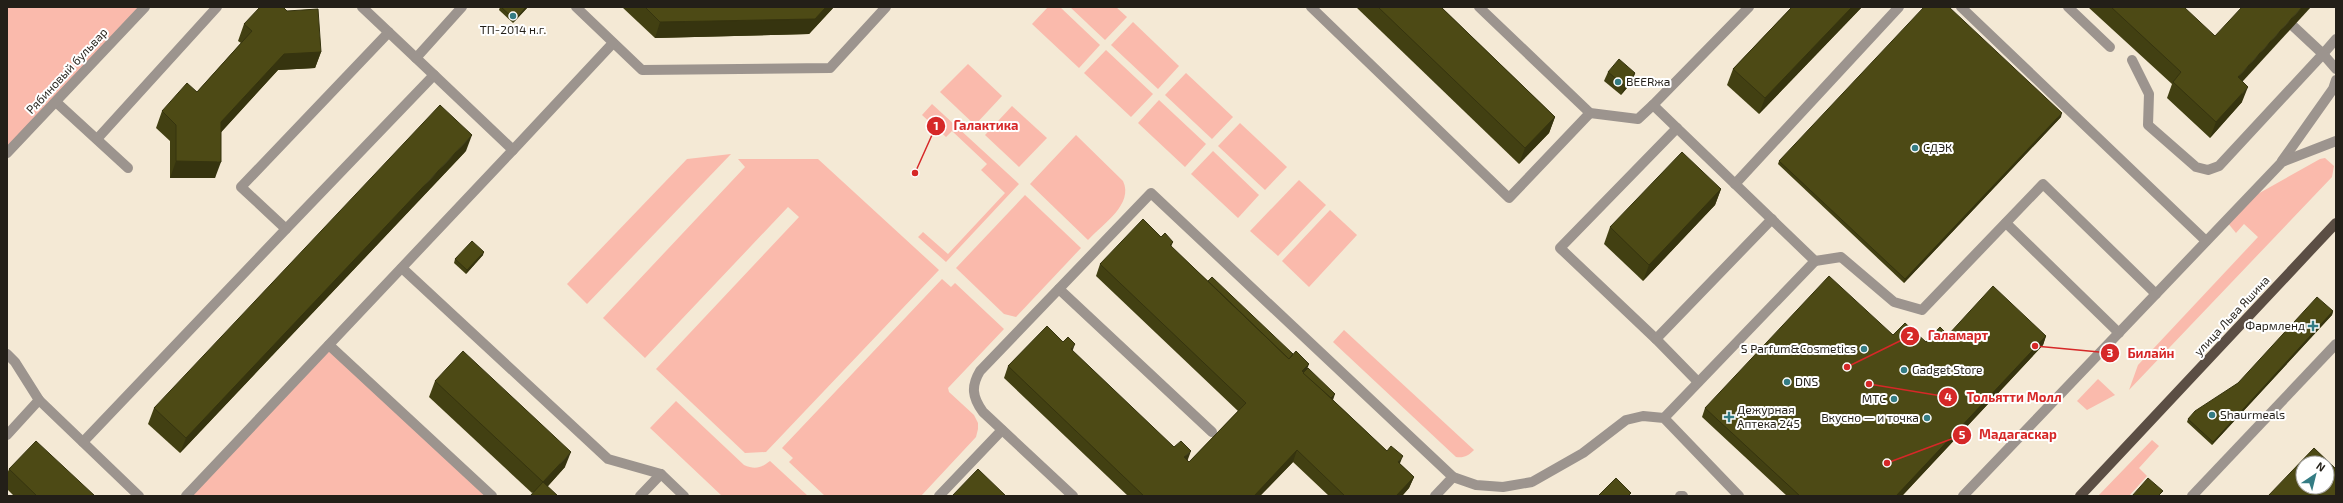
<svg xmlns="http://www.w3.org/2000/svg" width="2343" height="503" viewBox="0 0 2343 503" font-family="'Exo 2',sans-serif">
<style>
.green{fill:#fabaac}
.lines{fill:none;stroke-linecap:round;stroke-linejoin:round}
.minor{stroke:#9c948e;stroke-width:10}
.major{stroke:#5b4e44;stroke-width:10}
.wall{fill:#424012}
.shaded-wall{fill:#36340f}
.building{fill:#4d4a15;stroke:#36340f;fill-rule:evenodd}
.poi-dot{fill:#347c84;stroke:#fff;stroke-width:1.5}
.labels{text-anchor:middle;stroke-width:4;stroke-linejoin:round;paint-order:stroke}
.poi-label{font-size:12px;fill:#231f18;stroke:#fff;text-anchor:start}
.street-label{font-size:12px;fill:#231f18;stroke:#fff}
.leader{fill:none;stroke:#d62828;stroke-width:1.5}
.callout-dot{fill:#d62828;stroke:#fff;stroke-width:1.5}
.mark-label{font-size:12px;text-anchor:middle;font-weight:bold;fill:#fff}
.callout-label{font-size:13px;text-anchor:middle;font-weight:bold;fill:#d62828;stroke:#fff;stroke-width:4;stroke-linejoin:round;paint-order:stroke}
</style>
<rect width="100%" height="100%" fill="#f4e9d5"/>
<g class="green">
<path d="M7,7H145L7,153Z"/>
<path d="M1048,7H1060L1100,45L1079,68L1032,24Z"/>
<path d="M1070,7H1116L1127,17L1105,40Z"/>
<path d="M1133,22L1179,66L1158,89L1111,45Z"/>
<path d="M1106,50L1153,94L1131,117L1084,73Z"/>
<path d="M968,64L1002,96L975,125L940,92Z"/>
<path d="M1186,73L1233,117L1212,139L1165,95Z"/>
<path d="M1159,100L1206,144L1185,167L1138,123Z"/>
<path d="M932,104L1019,184L946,262L918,237L923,232L948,254L1005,193L981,170L987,164L952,131L946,137L922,115Z"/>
<path d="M1012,106L1047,138L1019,167L985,135Z"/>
<path d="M1240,123L1287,167L1265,190L1218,146Z"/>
<path d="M1076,135L1123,181C1134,204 1103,224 1088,240L1030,184Z"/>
<path d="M1213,151L1259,195L1238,218L1191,174Z"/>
<path d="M731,154L587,304L567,284L687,159Z"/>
<path d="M2325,158L2334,166L2332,177L2129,390L2138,365L2258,237L2244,224L2236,233L2227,222L2247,200L2320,159Z"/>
<path d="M738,159H818L939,270L766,452L745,453L656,369L799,217L788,207L645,358L603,318L745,167Z"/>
<path d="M1299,180L1326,205L1278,256L1250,231Z"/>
<path d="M1025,195L1081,248L1016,317L1004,314L956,268Z"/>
<path d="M1330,210L1357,235L1309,287L1282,261Z"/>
<path d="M942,279L951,287L955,283L1004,329L948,388L949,392L974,415L978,423V429L976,437L921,496H825L789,462L793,458L782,448Z"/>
<path d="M1344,330L1474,450C1468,456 1464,458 1456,457L1333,342Z"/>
<path d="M329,347L489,496H189Z"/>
<path d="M2098,379L2115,395L2087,410L2077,401Z"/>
<path d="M676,401L744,465C755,470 761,468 770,461L808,496H722L650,428Z"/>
<path d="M2152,440L2159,446L2139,468L2147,476L2129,496H2098Z"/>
</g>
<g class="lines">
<g class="minor">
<path d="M362,7L434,75L286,229L241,187L389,32"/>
<path d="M576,7L642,70L830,68L886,7"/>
<path d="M1311,7L1509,198L1590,113"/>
<path d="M1479,7L1590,113L1638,119L1653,105"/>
<path d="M1961,7L2206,241"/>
<path d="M2068,7L2110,47"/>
<path d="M2293,26L2323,54L2336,39"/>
<path d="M416,58L462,7"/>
<path d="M2132,60L2149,94L2148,125L2196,167L2208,170L2219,166L2323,54L2336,69"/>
<path d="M56,102L128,168"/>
<path d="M1677,128L1560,248L1656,339L1772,219"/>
<path d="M97,139L217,7"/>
<path d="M513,150L613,43"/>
<path d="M7,153L145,7"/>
<path d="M2282,161L2333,89L2336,80"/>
<path d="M1735,184L1899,7"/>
<path d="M2006,223L2119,333"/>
<path d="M1815,261L1841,257L1894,302L1922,310L2043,184L2156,294"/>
<path d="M402,268L608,459L661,474L684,496"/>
<path d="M1059,289L1212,432"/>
<path d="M1656,339L1698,382"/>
<path d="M329,345L492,496"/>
<path d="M7,354L15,362L39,400L139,496"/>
<path d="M1664,418L1815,261L1653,105L1749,7"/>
<path d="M7,435L39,400"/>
<path d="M83,442L286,229"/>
<path d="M186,496L513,150L434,75"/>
<path d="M640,496L661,474"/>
<path d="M939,496L1002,430"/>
<path d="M1073,496L983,412C972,397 971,386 980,371L1151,193L1453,477L1476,485L1503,487L1532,482L1583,453L1626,420L1643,416L1664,418L1739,496"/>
<path d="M1435,496L1453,477"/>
<path d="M1680,496H1683"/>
<path d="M1963,496L2282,162L2336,141"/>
<path d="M2192,496L2336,344"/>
</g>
<path class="major" d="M2080,496L2336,223"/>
</g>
<g class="wall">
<path d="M500,7H528L513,23L499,10Z"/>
<path d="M622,7H834L809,34L655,38Z"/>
<path d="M1356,7H1441L1555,117L1549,133L1519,164Z"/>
<path d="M1792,7H1862L1759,114L1727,85L1733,69Z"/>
<path d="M2088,7H2184L2242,81V102L2210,138L2167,98L2172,84Z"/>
<path d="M244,24L321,52L315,68L278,70L221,132L215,178H170V141L156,128L162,111L197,92L241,43L238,41Z"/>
<path d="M1608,72L1635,73L1632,82L1621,95L1604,81Z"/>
<path d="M2061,117L1904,283L1778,164L1779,161Z"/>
<path d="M466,151L180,453L148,424L154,408Z"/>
<path d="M1721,189L1715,205L1643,281L1604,244L1610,227Z"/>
<path d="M1161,237L1173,242L1171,247L1208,281L1307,368L1333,400L1414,477L1409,488L1402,496H1329L1293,462L1260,496H1128L1004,378L1008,366L1063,342L1189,462L1238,411L1096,276L1100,264Z"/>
<path d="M483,255L466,274L454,263L455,259Z"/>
<path d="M2333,311L2332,315L2212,445L2187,422L2188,419L2238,383Z"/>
<path d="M1893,335L1926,342L1948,335L2046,336L2043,345L1902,496H1787L1702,417L1705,408Z"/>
<path d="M435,381L565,467L548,486L532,493L429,397Z"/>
<path d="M9,469L95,496H14L7,489V474Z"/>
</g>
<g class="shaded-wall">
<path d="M526,7H528L513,23L515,20Z"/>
<path d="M826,7H834L809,34L655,38L660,22Z"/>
<path d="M1852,7H1862L1759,114L1765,98Z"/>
<path d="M2302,7H2311L2232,93L2238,77Z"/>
<path d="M321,52L315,68L278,70L215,139L221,122L284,54Z"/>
<path d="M1635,73L1632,82L1621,95L1625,86Z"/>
<path d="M2248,87L2242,102L2210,138L2216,122Z"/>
<path d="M2062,113L2061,117L1904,283L1905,279Z"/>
<path d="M1555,117L1549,133L1519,164L1525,148Z"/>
<path d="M472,135L466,151L180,453L186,438Z"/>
<path d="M176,161L221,162L215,178H170Z"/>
<path d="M1721,189L1715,205L1643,281L1649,265Z"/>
<path d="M484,252L483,255L466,274L467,270Z"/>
<path d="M2333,311L2332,315L2212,445L2213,442Z"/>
<path d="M2046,336L2043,345L1902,496H1896Z"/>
<path d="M1075,344L1071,355V349Z"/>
<path d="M1309,364L1305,375L1302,371Z"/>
<path d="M1335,394L1333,400L1327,402Z"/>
<path d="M1297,450L1293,462L1260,496H1254L1255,495Z"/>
<path d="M1191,451L1187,462L1184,457Z"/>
<path d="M571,452L565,467L539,496L543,482Z"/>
<path d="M1403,456L1398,468V462Z"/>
<path d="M1414,477L1409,488L1402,496H1396Z"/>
</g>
<g class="building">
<path d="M260,7H283L287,11L318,9L321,52L284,54L221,122V162L176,161V125L162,111L187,83L197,92L252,31L244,24Z"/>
<path d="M501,7H526L515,20Z"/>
<path d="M645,7H826L815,19L660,22Z"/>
<path d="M1378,7H1441L1555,117L1525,148Z"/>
<path d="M1792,7H1852L1765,98L1733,69Z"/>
<path d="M1924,7H1949L2062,113L1905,279L1779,161Z"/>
<path d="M2111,7H2184L2215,36L2242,7H2302L2238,77L2248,87L2216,122L2173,82L2181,72Z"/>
<path d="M1619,59L1635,73L1625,86L1608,72Z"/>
<path d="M440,105L472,135L186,438L154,408Z"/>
<path d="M1682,152L1721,189L1649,265L1610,227Z"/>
<path d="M1143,219L1161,237L1165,233L1173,242L1170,245L1289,359L1296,351L1309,364L1302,371L1387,451L1391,446L1403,456L1398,462L1414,477L1396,496H1345L1297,450L1255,495L1256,496H1144L1008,366L1047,326L1063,342L1068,337L1075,344L1071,349L1174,447L1181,441L1191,451L1184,457L1189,462L1246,403L1100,264Z"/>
<path d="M472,241L484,252L467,270L455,259Z"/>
<path d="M1829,276L1893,335L1905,323L1926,342L1940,327L1948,335L1993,286L2046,336L1896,496H1800L1705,408Z"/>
<path d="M1212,277L1293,354L1289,359L1208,281Z"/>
<path d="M2317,297L2333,311L2213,442L2188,419L2195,411L2238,383Z"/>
<path d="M463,351L571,452L543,482L435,381Z"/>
<path d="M1308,368L1335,394L1331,398L1303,373Z"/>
<path d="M36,441L95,496H37L9,469Z"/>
<path d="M2314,448L2336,469V496H2268ZM2303,463H2327V487H2303Z"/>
<path d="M978,469L1006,496H952Z"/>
<path d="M1616,478L1631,493L1628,496H1598Z"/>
<path d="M2148,478L2163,491L2158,496H2132Z"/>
<path d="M543,482L558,496H530Z"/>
</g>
<g class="poi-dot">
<circle cx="513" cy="16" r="4"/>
<circle cx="1618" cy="82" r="4"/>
<circle cx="1915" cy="148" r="4"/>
<path d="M2311 320h4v4h4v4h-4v4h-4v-4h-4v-4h4z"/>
<circle cx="1864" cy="349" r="4"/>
<circle cx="1904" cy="370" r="4"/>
<circle cx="1787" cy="382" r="4"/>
<circle cx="1894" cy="399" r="4"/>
<circle cx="2212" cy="415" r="4"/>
<path d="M1727 411h4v4h4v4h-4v4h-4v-4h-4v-4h4z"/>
<circle cx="1927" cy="418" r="4"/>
</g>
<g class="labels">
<g class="poi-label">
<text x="513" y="34" text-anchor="middle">ТП-2014 н.г.</text>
<text x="1626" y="86">BEERжа</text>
<text x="1923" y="152">СДЭК</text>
<text x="2305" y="330" text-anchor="end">Фармленд</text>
<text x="1856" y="353" text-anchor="end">S Parfum&amp;Cosmetics</text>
<text x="1912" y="374">Gadget Store</text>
<text x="1795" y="386">DNS</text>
<text x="1886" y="403" text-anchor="end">МТС</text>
<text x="1737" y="414">Дежурная<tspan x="1737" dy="14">Аптека 245</tspan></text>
<text x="2220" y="419">Shaurmeals</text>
<text x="1919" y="422" text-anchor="end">Вкусно — и точка</text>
</g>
<g class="street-label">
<text transform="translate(67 71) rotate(-47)" y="4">Рябиновый бульвар</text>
<text transform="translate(2232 316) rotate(-47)" y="4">улица Льва Яшина</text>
</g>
</g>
<path class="leader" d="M915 173L936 126M1847 367L1910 336M2035 346L2110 353M1869 384L1948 397M1887 463L1962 435"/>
<g class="callout-dot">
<circle cx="915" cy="173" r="4"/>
<circle cx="1847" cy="367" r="4"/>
<circle cx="2035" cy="346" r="4"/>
<circle cx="1869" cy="384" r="4"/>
<circle cx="1887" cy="463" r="4"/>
<circle cx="936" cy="126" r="10"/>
<circle cx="1910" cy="336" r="10"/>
<circle cx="2110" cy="353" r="10"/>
<circle cx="1948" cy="397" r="10"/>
<circle cx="1962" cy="435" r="10"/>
</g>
<g class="mark-label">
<text x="936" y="130">1</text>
<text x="1910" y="340">2</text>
<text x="2110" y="357">3</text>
<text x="1948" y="401">4</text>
<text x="1962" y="439">5</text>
</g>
<g class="callout-label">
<text x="986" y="130">Галактика</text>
<text x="1958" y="340">Галамарт</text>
<text x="2151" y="358">Билайн</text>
<text x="2014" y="402">Тольятти Молл</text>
<text x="2018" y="439">Мадагаскар</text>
</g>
<rect width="2343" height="503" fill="none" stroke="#231f18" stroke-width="16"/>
<g transform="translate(2315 475) rotate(35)"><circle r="19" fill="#ffffff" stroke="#a7a5a3"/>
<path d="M0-3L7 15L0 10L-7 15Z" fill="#347c84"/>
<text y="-6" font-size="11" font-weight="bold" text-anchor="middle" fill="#231f18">N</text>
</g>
</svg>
